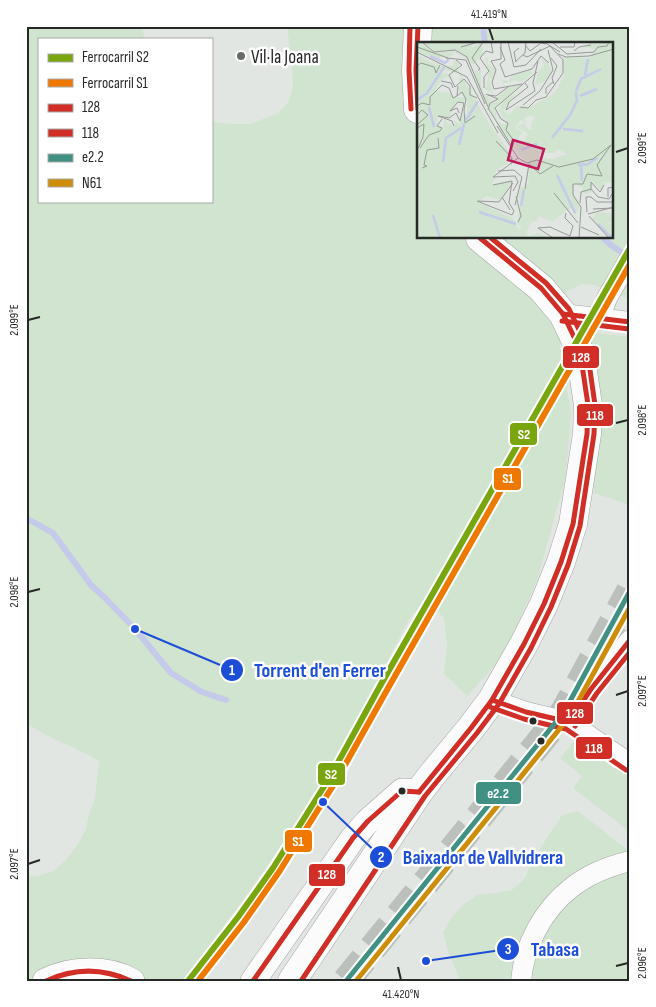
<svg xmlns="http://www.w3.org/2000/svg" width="656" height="1007" viewBox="0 0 656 1007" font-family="'Sofia Sans Condensed',sans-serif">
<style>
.green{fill:#d0e4cf;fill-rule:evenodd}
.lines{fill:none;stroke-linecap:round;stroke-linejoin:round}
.stream{stroke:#c5c9ea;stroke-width:6}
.trunk-tunnel{stroke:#bcc0bc;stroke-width:28;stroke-dasharray:28 14;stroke-linecap:butt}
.minor-casing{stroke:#a2a5a2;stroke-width:21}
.tertiary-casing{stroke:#a2a5a2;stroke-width:26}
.secondary-casing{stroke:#a2a5a2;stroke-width:29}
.minor{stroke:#fbfbfb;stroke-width:20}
.tertiary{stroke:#fbfbfb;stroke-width:25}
.secondary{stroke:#fbfbfb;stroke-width:28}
.bus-1-casing{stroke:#fff;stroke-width:9}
.bus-2-casing{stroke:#fff;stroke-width:9}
.bus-3-casing{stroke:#fff;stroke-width:9}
.bus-4-casing{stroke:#fff;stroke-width:9}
.bus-1{stroke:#d02e26;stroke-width:5}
.bus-2{stroke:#d02e26;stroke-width:5}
.bus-3{stroke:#409183;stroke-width:5}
.bus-4{stroke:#cd8d08;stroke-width:5}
.rail-1-casing{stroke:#fff;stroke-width:10}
.rail-2-casing{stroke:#fff;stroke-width:10}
.rail-1{stroke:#79a50f;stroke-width:6}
.rail-2{stroke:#ef7900;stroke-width:6}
.ticks{fill:none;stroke:#262926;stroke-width:2}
.poi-dot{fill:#686b68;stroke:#fff;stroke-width:2}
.bus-dot{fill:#262926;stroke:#fff;stroke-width:2}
.labels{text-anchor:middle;stroke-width:5;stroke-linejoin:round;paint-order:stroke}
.poi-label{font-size:19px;fill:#262926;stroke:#fff;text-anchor:start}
.inset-river{fill:none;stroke:#c5c9ea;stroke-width:2.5}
.inset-road{fill:none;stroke:#979a97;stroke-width:1}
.view{fill:#c2185b;fill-opacity:0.15;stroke:#c2185b;stroke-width:2.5}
.inset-edge{fill:none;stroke:#262926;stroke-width:2.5}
.leader{fill:none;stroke:#1d4ed8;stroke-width:2}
.callout-dot{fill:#1d4ed8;stroke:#fff;stroke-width:2}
.mark-label{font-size:15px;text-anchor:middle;font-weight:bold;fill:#fff}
.callout-label{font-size:20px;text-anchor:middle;font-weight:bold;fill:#1d4ed8;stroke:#fff;stroke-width:5;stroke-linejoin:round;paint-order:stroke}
.line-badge{stroke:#fff;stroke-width:2}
.badge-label{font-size:14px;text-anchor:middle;font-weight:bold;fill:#fff}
.neatline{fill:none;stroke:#262926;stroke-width:2}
.ticks-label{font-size:12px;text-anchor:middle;fill:#262926}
</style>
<rect width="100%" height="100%" fill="#e2e6e2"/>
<g class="green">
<path d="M26,26H141L145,39H39V201H211V122L232,124H251L278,113L289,101L293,86L292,64L287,26H630V299L594,285L582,284L567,291L560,347L571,413L566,476L537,581L502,658L467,696L444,674L447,646L444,619L434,606L423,603L409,619L376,684L315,793L286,839L238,907L182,981H26V877L38,876L54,871L67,859L78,844L86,829L89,814L95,798L99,761C75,747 49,739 26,723ZM418,44H612V238H418Z"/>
<path d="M590,332L630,337V505L594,493L595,412L591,368Z"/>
<path d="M575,740L614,768L617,764L630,774V832L573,788L582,776L560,758Z"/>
<path d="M578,811L630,852V981H460L447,948L443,932L452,917L463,905L477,895L495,893L512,890L525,878L532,861L562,815Z"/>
</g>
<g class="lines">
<g class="stream">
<path d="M483,26L485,44"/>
<path d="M603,238L612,246L628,256"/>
<path d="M26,518L53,533L91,585L105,598L135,629L171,673L202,692L226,700"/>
</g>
<path class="trunk-tunnel" d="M346,981L564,712L630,591"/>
<g class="minor-casing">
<g id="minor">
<path d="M563,314L630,322"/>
<path d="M600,317L607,298L630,258"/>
<path d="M492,700L526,712L569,722L630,764"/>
<path d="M569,722L591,689L630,640"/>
<path d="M521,981C524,945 543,910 571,888C587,875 610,866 630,861"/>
</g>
</g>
<g class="tertiary-casing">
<g id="tertiary">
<path d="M45,981C70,968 107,967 132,981"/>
<path d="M253,981L353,838L368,821L402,791L419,792"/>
</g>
</g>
<g class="secondary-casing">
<g id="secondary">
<path d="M418,26L416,70L418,109"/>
<path d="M292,981L419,792L432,775L471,728L492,700L524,644L544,604L561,562L573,524L587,434L588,405L581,358L575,339L563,314L541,288L498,253L480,238"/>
</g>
</g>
<use href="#minor" class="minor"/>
<use href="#tertiary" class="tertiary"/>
<use href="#secondary" class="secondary"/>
<g class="bus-1-casing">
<g id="bus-1">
<path d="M418,26L416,70L418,109"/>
<path d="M563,314L630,322"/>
<path d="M492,700L526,712L569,722L591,689L630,640"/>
<path d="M419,792L471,728L492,700L524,644L544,604L561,562L573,524L587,434L588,405L581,358L575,339L563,314L541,288L480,238"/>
<path d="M46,981C74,968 103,968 131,981"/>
<path d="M253,981L353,838L368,821L402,791L419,792"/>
</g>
</g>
<g class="bus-2-casing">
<g id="bus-2">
<path d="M410,26L409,70L411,109"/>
<path d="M562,321L629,329"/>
<path d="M490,707L524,719L566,729L626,770"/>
<path d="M575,726L597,693L630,652"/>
<path d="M301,981L425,796L477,733L499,704L531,648L551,607L568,565L580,526L594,434L595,405L588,356L582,336L569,309L546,283L491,238"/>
</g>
</g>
<g class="bus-3-casing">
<path id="bus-3" d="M346,981L564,712L630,591"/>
</g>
<g class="bus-4-casing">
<path id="bus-4" d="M356,981L570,716L630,607"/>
</g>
<use href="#bus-1" class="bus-1"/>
<use href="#bus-2" class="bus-2"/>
<use href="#bus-3" class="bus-3"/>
<use href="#bus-4" class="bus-4"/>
<g class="rail-1-casing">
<path id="rail-1" d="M188,981L238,917L273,868L330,777L380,686L630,248"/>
</g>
<g class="rail-2-casing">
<path id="rail-2" d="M198,981L244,922L279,872L336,781L387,690L630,264"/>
</g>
<use href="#rail-1" class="rail-1"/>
<use href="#rail-2" class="rail-2"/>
</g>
<path class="ticks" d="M489,28L493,40M616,152L628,148M28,320L40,317M616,423L628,420M28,592L40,589M616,695L628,691M28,864L40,860M616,966L628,963M398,967L401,980"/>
<circle class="poi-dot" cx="241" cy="56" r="5"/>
<g class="bus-dot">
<circle cx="533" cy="721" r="4.5"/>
<circle cx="541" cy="741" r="4.5"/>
<circle cx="402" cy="791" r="4.5"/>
</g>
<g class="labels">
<g class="poi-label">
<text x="251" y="63">Vil·la Joana</text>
</g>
</g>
<g transform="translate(417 42)">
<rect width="196" height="196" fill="#e2e6e2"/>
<path d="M1,0L20,11L38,9L52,17L37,10L34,15L24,14L22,19L0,9ZM6,0H55L54,6L65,0L66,12L56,23L42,9H18ZM173,0H196L195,140H188L185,149L174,139L175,150L167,153L165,146L157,141L156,151L163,164L158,174L155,165L135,180L122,174L119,179L114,180L109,191L112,195L120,191L135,196H0V13L23,24H36L37,18L43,23L40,26L72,81L97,117L80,128L75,136L80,135L74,143L92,138L94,142L83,158L69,154L61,160L91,174L98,178L101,188L105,185L100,182L104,158L100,155L104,145L108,146L111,141L113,122L103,114L78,79L63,48L57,29L64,28V45L66,51L76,58H72L73,61L81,59L79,56L91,46L105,42L78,65L80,79L87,83L90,77H86L82,66L89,56L99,52L86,68L92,73L100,64L110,67L138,51L147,33L146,15L172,16L178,8L169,5L164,9ZM28,28L43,32L42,39L47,40H43L42,50L49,55L36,56L31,50L18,49L24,38L30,35L36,37L31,31L25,32ZM50,58V72L46,77V71L42,82L37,78L38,83L35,85V80L33,83L27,77L26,86L20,84L21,74L32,75L40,61ZM111,74H118L113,85L118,87L112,88L107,81L100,85L111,92L103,103L100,100L105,90L98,86L103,78L110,81L107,77ZM141,107L150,112L135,117L121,114L123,111H137ZM71,14V22L78,27L75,37L72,36L76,52L68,47L72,31L68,17ZM125,18H129L135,30L129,39L118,43L121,30L127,24ZM112,29L117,30L104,41L99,38L85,42L86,38L92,39L94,34ZM180,170L196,172V181L186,179L196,183V196H192L175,177Z" fill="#d0e4cf" fill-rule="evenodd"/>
<path class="inset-river" d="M13,14L28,21L32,17M168,33L171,17M159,49L164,37L184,27M163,54L180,47M0,58L10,51L27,25M12,65L17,85M49,78L61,59M146,87L166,89M135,96L153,73L160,59L159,50M42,103L47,82M104,108L120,102M26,120L29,96L44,86M161,123L171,122L180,116M164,123L165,139M140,133L158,171M104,164L107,148M62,170L99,182M16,173L23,196M181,182L195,196"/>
<path class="inset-road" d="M5,0L17,10L38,8L50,15L71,65M84,0V17L74,19L79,28L75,40L77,47L105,42M91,0L97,25L109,23L124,7M127,0L143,10M135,0L150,12L177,10L181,5L190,4L192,0M108,3L113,9L124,1L129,2M0,5L31,16M44,5L61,0M83,5L88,18L83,22L88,35L115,27L124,14L132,21M143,5H157L158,0M157,9L162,5L174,3M0,10L50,35L81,91M141,12L149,15L172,14L197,7M106,13L110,15L133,4L146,18V31L129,55M29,16L49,18L68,62M134,16L140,24L135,36L137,42M39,18L45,23L32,33L38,45L47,37L53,44V53L60,56M98,20L108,11L109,0M99,20L97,10L102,6M0,24L4,21L17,25L19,31L23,23M61,28L63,27L55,16L66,0M24,39L34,41L36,46M108,41L111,45L92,60L89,68L118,49L116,41L121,19M41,44L40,54L45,50L49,57L47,68M67,46V35L72,29L63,16L69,9L76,11L74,0M69,52L81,57L73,61L71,68M129,52V46L136,40M71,53L79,54L91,45M106,63L123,49L136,28L131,8M0,64L5,61L13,63V55L25,43L32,46L36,56L40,54M103,65L111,66L119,58L129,55M71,66L94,103M47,68L48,81L58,74M42,71L40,66L33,69L41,60L47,61M0,73L5,68L11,73L0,83M37,84L35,79L21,74L32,76L39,71L43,79L47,61M80,84L101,116L110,121L120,118L142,125L176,117L194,103L180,123L185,134L170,132L166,142H156V153L164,165L162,196M0,86L7,82L6,95L0,109M79,99L95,116L94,122M3,106L12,93L23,89L25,86L20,84L25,77M95,106L97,99L89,88L91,81L84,77L78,66L120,30M112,122L123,132L136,124M5,126L10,124L7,123L10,108L22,106L21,96M81,129L97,128L105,135L98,163M108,147L112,122M174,147V140L183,150L187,143M96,149L101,140L98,134L76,135L101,116M137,151L161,181M99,154L104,174L101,180M85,155L93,168M191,155V146L197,145M60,159L95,173L97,169L92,161L95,139L76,143M61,159L82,160L96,141M163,161L164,150L174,147L181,155L192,157L197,149M176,167L195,166M170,170L169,155H174L180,160H195M149,171L148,176L156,184L153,194M171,172L197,165M172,174L192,196M164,185L182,193M121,186L133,185L153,194M121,186L136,196"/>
<path class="view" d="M96,98L127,107L121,127L91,118Z"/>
<rect width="196" height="196" class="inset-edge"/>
</g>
<path class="leader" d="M135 629L232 670M323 802L381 857M426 961L508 949"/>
<g class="callout-dot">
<circle cx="135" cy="629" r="5"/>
<circle cx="323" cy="802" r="5"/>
<circle cx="426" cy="961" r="5"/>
<circle cx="232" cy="670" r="12"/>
<circle cx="381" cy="857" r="12"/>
<circle cx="508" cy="949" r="12"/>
</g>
<g class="mark-label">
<text x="232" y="675">1</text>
<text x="381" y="862">2</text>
<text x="508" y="954">3</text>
</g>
<g class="callout-label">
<text x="320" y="677">Torrent d'en Ferrer</text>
<text x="483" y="864">Baixador de Vallvidrera</text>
<text x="555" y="956">Tabasa</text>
</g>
<g class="line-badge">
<rect x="562" y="345" width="38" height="24" rx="5" fill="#d02e26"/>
<rect x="576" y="403" width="38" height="24" rx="5" fill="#d02e26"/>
<rect x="509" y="422" width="29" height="24" rx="5" fill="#79a50f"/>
<rect x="493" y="467" width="29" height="24" rx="5" fill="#ef7900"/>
<rect x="556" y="701" width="38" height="24" rx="5" fill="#d02e26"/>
<rect x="575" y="736" width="38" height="24" rx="5" fill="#d02e26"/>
<rect x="317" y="762" width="29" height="24" rx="5" fill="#79a50f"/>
<rect x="475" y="781" width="47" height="24" rx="5" fill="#409183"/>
<rect x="284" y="829" width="29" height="24" rx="5" fill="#ef7900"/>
<rect x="308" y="863" width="38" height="24" rx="5" fill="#d02e26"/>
</g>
<g class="badge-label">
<text x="581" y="362">128</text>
<text x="595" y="420">118</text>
<text x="524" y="439">S2</text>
<text x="508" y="483">S1</text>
<text x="575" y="718">128</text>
<text x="594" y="753">118</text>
<text x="331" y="779">S2</text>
<text x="498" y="798">e2.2</text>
<text x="298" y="846">S1</text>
<text x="327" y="879">128</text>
</g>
<rect width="656" height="1007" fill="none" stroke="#ffffff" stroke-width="55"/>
<rect x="38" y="38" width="175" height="165" fill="#ffffff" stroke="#a8a9a8"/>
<rect x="48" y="54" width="25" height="8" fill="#79a50f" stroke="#a8a9a8"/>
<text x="82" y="62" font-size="15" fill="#262926">Ferrocarril S2</text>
<rect x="48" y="79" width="25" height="8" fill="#ef7900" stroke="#a8a9a8"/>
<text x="82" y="88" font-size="15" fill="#262926">Ferrocarril S1</text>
<rect x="48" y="104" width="25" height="8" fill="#d02e26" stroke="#a8a9a8"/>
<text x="82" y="112" font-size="15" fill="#262926">128</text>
<rect x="48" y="129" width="25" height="8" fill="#d02e26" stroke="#a8a9a8"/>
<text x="82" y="138" font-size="15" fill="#262926">118</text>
<rect x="48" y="154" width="25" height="8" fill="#409183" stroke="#a8a9a8"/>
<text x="82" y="162" font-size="15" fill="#262926">e2.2</text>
<rect x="48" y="179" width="25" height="8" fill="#cd8d08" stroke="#a8a9a8"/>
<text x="82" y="188" font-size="15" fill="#262926">N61</text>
<rect x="28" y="28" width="600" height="952" class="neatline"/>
<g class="ticks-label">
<text x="489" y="18">41.419°N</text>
<text transform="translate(642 148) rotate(-90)" y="4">2.099°E</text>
<text transform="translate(14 320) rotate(-90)" y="4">2.099°E</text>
<text transform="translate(642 420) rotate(-90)" y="4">2.098°E</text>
<text transform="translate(14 592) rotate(-90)" y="4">2.098°E</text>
<text transform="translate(642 691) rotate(-90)" y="4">2.097°E</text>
<text transform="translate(14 864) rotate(-90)" y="4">2.097°E</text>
<text transform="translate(642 963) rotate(-90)" y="4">2.096°E</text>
<text x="401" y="998">41.420°N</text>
</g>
</svg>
